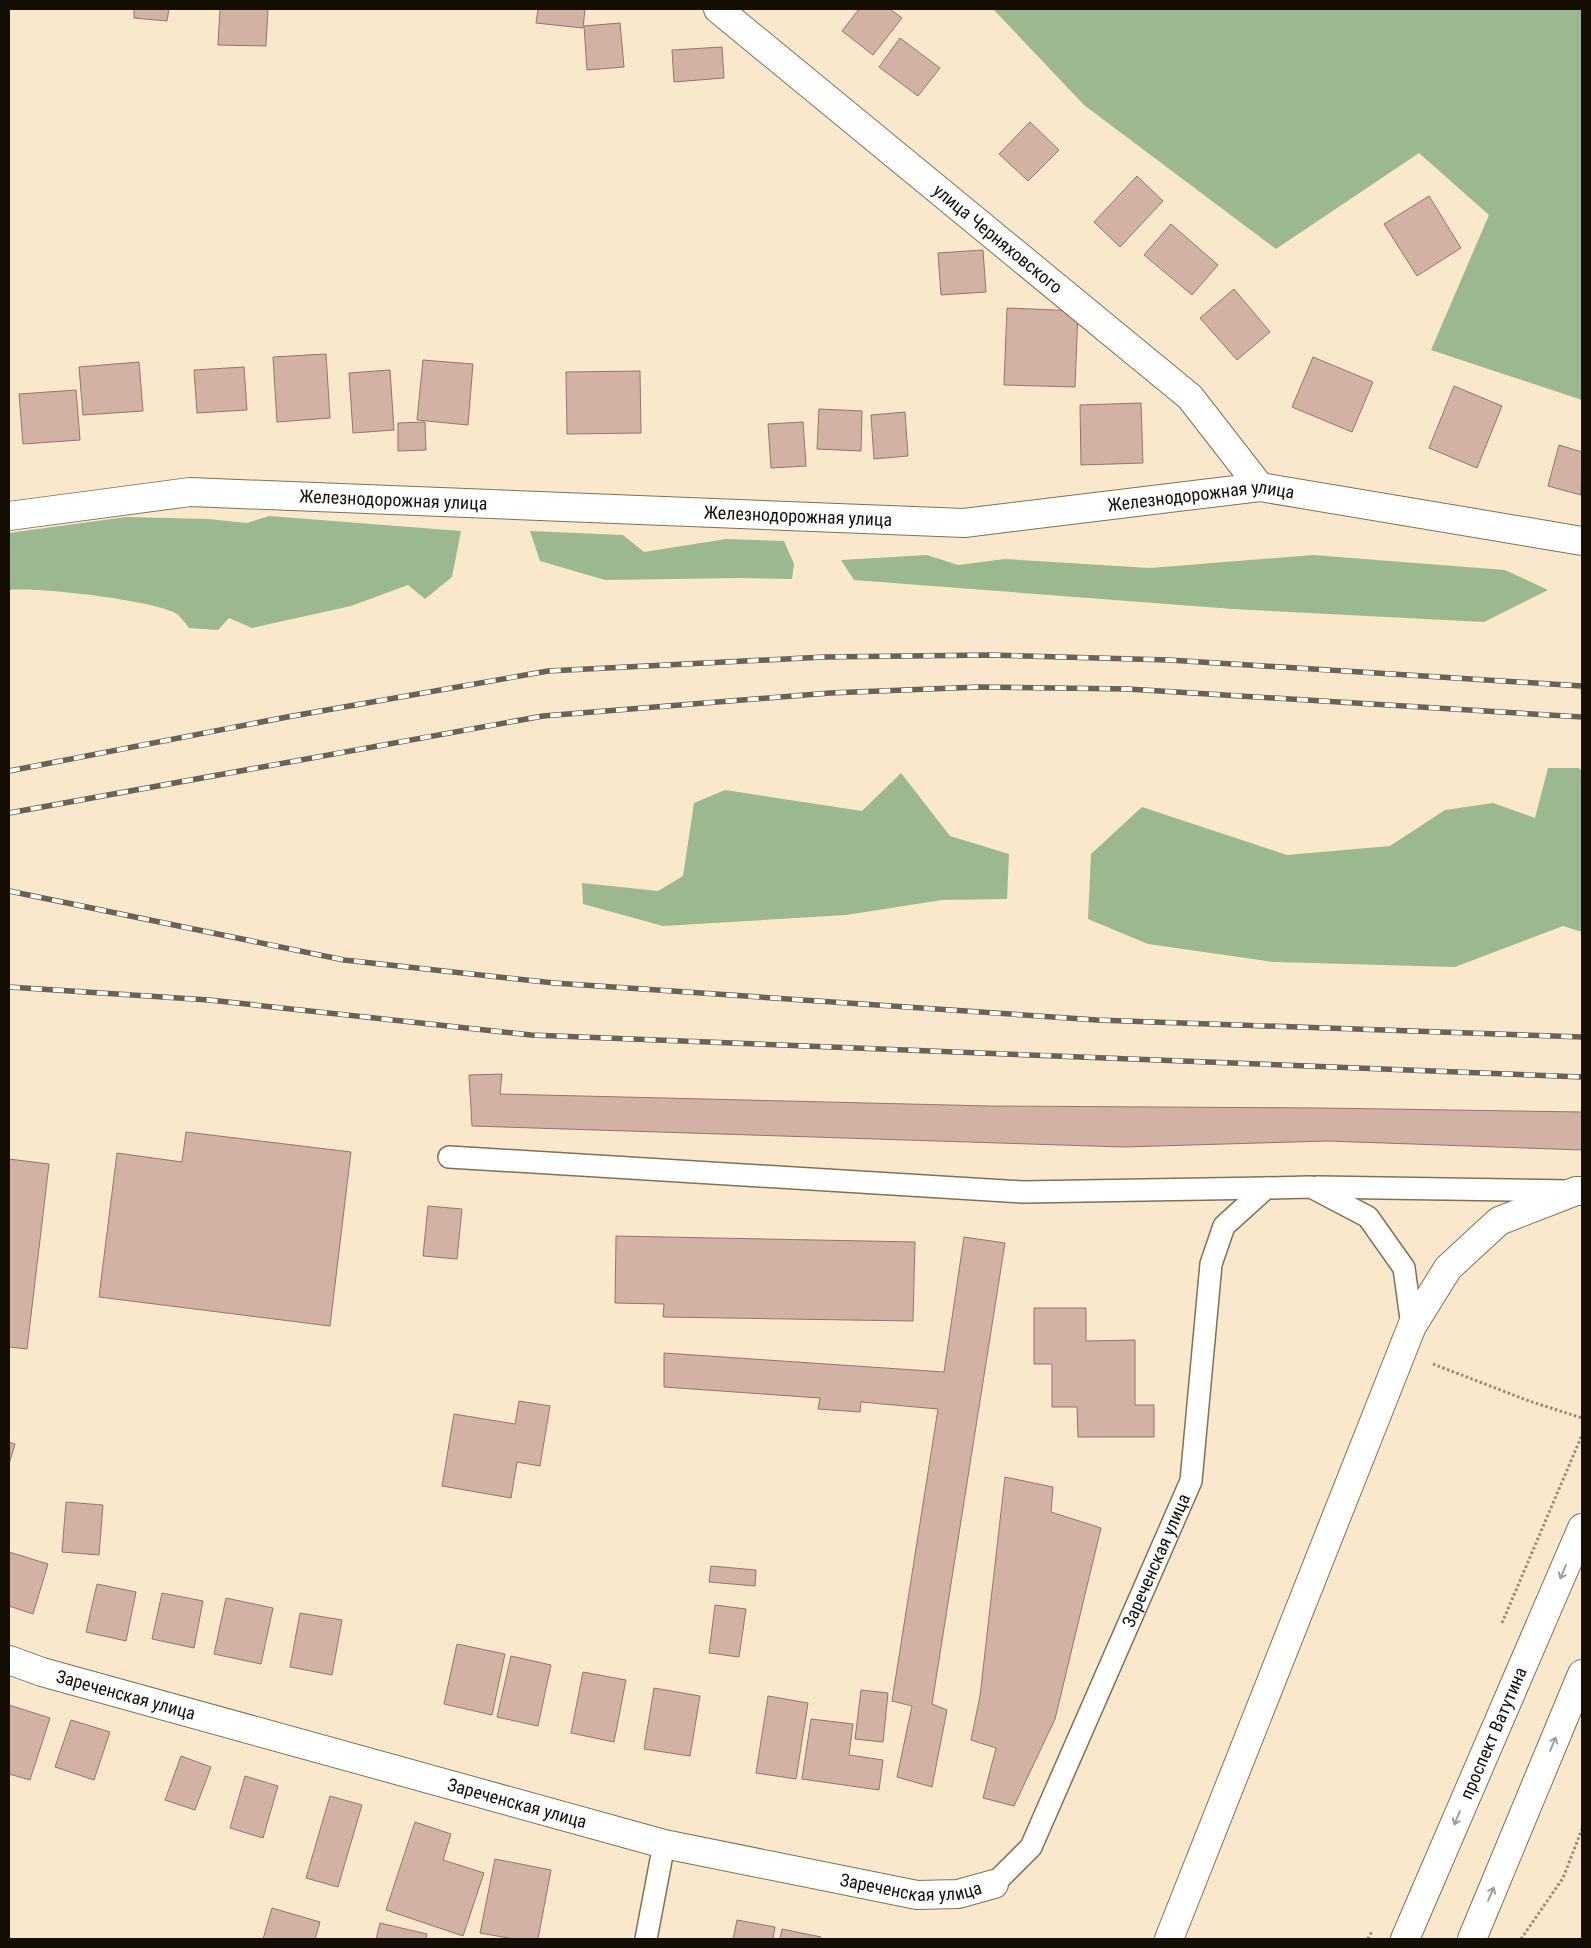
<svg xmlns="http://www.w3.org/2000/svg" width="1591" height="1948" viewBox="0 0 1591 1948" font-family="'Roboto Condensed',sans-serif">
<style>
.forest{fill:#9bb891}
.building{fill:#d1b2a4;stroke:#937669}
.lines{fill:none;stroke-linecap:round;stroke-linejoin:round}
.service-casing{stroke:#807057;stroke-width:24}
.minor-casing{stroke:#807057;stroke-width:30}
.primary-casing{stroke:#807057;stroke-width:30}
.path{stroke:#978a77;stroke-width:3;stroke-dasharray:2.5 2.5;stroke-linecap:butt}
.service{stroke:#fff;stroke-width:21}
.minor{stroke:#fff;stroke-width:28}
.primary{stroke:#fff;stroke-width:28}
.rail-casing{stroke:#6c6152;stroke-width:5.5}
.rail{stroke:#fff;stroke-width:4;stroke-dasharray:11;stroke-linecap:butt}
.oneway{stroke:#a19f9b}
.labels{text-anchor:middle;stroke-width:4;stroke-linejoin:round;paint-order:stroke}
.street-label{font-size:18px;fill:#140e05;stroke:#fff}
</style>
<rect width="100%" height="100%" fill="#fae8cd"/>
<g class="forest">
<path d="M993,9H1582V400L1431,350L1489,215L1419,153L1276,249L1084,105Z"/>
<path d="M269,516L461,531L452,577L425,599L408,585L351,606L252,628L229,618L218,630L189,628C186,624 181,617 177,614C154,600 37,587 9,590V533L126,517L208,519L247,523Z"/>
<path d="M530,531L623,535L644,552L726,539L784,541L794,564L792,579L742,578L605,580L540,561Z"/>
<path d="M927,555L958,565L1005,559L1150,568L1313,555L1505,570L1548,590L1484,622L1233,609L854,580L841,560Z"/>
<path d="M1548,768H1579L1582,771V932L1563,926L1455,967L1274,962L1148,944L1088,919L1091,854L1142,807L1287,855L1390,846L1445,810L1493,803L1535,818Z"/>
<path d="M901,773L950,836L1009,854L1007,899L942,900L846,915L663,926L583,904L582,883L658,891L683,876L694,803L725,790L862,811Z"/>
</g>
<g class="building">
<path d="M134,9H169L167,21L134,18Z"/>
<path d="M220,9H268L266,46L218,45Z"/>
<path d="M538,9H585L583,28L536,23Z"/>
<path d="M859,9H890L902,18L873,55L842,31Z"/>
<path d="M620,23L624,67L587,70L584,26Z"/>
<path d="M900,38L940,68L918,96L879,67Z"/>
<path d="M722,47L724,78L674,82L672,50Z"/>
<path d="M1030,122L1059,150L1028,181L999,154Z"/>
<path d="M1137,176L1163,201L1120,247L1094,222Z"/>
<path d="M1429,196L1461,248L1417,276L1384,224Z"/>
<path d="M1171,224L1218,265L1192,295L1144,255Z"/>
<path d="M983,250L986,292L941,295L938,253Z"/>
<path d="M1234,289L1270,332L1237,360L1200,318Z"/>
<path d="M1007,308L1078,311L1075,387L1004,385Z"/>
<path d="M326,354L330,418L277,422L273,357Z"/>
<path d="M1313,357L1373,382L1352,432L1292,407Z"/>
<path d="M423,360L473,364L468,425L417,420Z"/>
<path d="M139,362L143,411L83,415L79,367Z"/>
<path d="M244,367L247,410L197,413L194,370Z"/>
<path d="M390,370L394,430L353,433L349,373Z"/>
<path d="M640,371L641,433L567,434L566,372Z"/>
<path d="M1454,386L1502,406L1477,468L1429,448Z"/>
<path d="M76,390L80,440L23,444L19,394Z"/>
<path d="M1141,403L1143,463L1081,465L1080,405Z"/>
<path d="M819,409L862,411L861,451L817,449Z"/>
<path d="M905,412L908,456L874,459L871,415Z"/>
<path d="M425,422L426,450L398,451V423Z"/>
<path d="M803,422L806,466L771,468L768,424Z"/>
<path d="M1559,445L1582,452L1581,495L1548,486Z"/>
<path d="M502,1074L500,1094L990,1106L1321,1108L1582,1112V1150L1327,1141L1123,1147L472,1126L469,1075Z"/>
<path d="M186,1132L351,1152L330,1326L99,1297L117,1153L182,1162Z"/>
<path d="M9,1159L49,1164L27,1349L9,1347Z"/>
<path d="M428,1206L462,1209L457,1259L423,1256Z"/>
<path d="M616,1236L915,1242L913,1321L663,1317L664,1304L615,1303Z"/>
<path d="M964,1237L1005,1243L932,1704L947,1710L932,1787L897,1777L912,1706L892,1701L938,1409L861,1402L860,1412L818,1409L820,1398L664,1387V1353L944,1372Z"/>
<path d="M1034,1308H1086V1341L1135,1340V1405H1154V1437H1078L1077,1407H1052V1364H1034Z"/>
<path d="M519,1401L550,1406L540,1466L517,1462L511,1498L442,1486L454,1414L515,1424Z"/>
<path d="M9,1442L15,1444L9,1464Z"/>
<path d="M1005,1477L1053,1487L1051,1512L1101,1528L1055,1719L1014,1806L983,1798L996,1748L971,1740L980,1696Z"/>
<path d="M66,1502L103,1505L99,1555L62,1552Z"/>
<path d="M9,1552L48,1564L33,1614L9,1606Z"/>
<path d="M711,1566L756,1570L755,1586L709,1582Z"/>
<path d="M97,1584L136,1592L126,1641L86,1632Z"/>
<path d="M162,1593L203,1601L194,1648L152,1639Z"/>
<path d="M226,1598L273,1608L261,1664L214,1654Z"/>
<path d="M715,1605L746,1609L739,1657L709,1653Z"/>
<path d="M300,1613L342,1620L332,1675L290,1667Z"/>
<path d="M457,1644L505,1654L492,1715L444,1704Z"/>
<path d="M511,1656L551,1665L538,1726L497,1717Z"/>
<path d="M583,1672L626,1680L614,1742L571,1733Z"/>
<path d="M654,1688L700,1696L690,1756L644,1749Z"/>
<path d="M861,1690L888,1693L883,1742L855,1739Z"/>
<path d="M768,1696L808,1703L796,1779L756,1773Z"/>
<path d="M9,1705L50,1718L30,1780L9,1774Z"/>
<path d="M811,1719L853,1724L849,1755L883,1760L879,1790L802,1779Z"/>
<path d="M71,1720L110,1732L94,1780L55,1767Z"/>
<path d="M181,1756L211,1767L195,1810L165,1800Z"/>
<path d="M245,1776L278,1786L263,1838L230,1828Z"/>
<path d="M330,1796L362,1805L338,1887L306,1878Z"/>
<path d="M415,1822L451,1834L443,1860L484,1873L463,1936L386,1910Z"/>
<path d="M495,1859L551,1870L538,1939H514L480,1933Z"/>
<path d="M272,1908L320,1922L315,1939H263Z"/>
<path d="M737,1920L775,1927L773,1939H733Z"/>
<path d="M380,1923L427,1934L426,1939H376Z"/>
<path d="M782,1929L821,1937L820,1939H780Z"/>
</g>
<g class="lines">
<g class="service-casing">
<g id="service">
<path d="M449,1157L1023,1192L1266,1188"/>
<path d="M1317,1187L1569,1191"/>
<path id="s1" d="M994,1884L1031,1847L1191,1481L1211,1264L1224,1226L1266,1188L1311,1187L1368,1217L1404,1268L1412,1326"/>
<path d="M646,1939L664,1844"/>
</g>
</g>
<g class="minor-casing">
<g id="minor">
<path id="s2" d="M718,9L1190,397L1260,487"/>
<path id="s3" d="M9,516L190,492L964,523L1260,487L1582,541"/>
<path id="s4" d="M9,1660L42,1672L664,1844L917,1895L958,1894L994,1884"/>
<path d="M1169,1939L1412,1326L1448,1268L1499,1221L1576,1191H1582"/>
</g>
</g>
<g class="primary-casing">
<g id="primary">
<path id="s5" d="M1405,1939L1582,1528"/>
<path d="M1472,1939L1582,1674"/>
</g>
</g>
<g class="path">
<path d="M1433,1364L1529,1401L1582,1418"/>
<path d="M1502,1623L1582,1435"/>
<path d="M1368,1939L1372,1931"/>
<path d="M1521,1939L1563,1878L1582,1829"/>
</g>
<use href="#service" class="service"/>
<use href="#minor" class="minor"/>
<use href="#primary" class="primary"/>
<g class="rail-casing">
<g id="rail">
<path d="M9,771L287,717L548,671L824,657L990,655L1169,660L1582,686"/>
<path d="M9,813L543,716L830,693L979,687L1128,689L1582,717"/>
<path d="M9,891L344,960L554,983L1097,1020L1582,1037"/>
<path d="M9,987L209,1000L531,1035L1582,1077"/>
</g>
</g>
<use href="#rail" class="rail"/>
</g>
<defs><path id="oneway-shaft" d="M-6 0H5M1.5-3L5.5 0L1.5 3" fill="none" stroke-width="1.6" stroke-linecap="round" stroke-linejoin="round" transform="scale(1.25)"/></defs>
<g class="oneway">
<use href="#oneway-shaft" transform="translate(1563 1572) rotate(113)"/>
<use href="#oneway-shaft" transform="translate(1553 1744) rotate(-67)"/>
<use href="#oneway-shaft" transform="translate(1457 1818) rotate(113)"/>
<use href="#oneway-shaft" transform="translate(1491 1894) rotate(-67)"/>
</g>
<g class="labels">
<g class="street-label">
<text dy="6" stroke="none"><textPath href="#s2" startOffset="362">улица Черняховского</textPath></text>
<text dy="6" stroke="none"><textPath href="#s3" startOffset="386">Железнодорожная улица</textPath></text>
<text dy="6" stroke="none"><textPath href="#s3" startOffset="1196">Железнодорожная улица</textPath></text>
<text dy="6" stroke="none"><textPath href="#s3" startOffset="791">Железнодорожная улица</textPath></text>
<text dy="6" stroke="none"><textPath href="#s1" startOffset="365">Зареченская улица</textPath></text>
<text dy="6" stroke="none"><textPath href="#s4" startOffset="122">Зареченская улица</textPath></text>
<text dy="6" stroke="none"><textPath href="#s5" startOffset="224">проспект Ватутина</textPath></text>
<text dy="6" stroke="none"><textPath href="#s4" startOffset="528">Зареченская улица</textPath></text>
<text dy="6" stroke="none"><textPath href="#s4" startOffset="932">Зареченская улица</textPath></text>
</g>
</g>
<rect width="1591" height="1948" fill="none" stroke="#140e05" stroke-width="20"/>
</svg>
